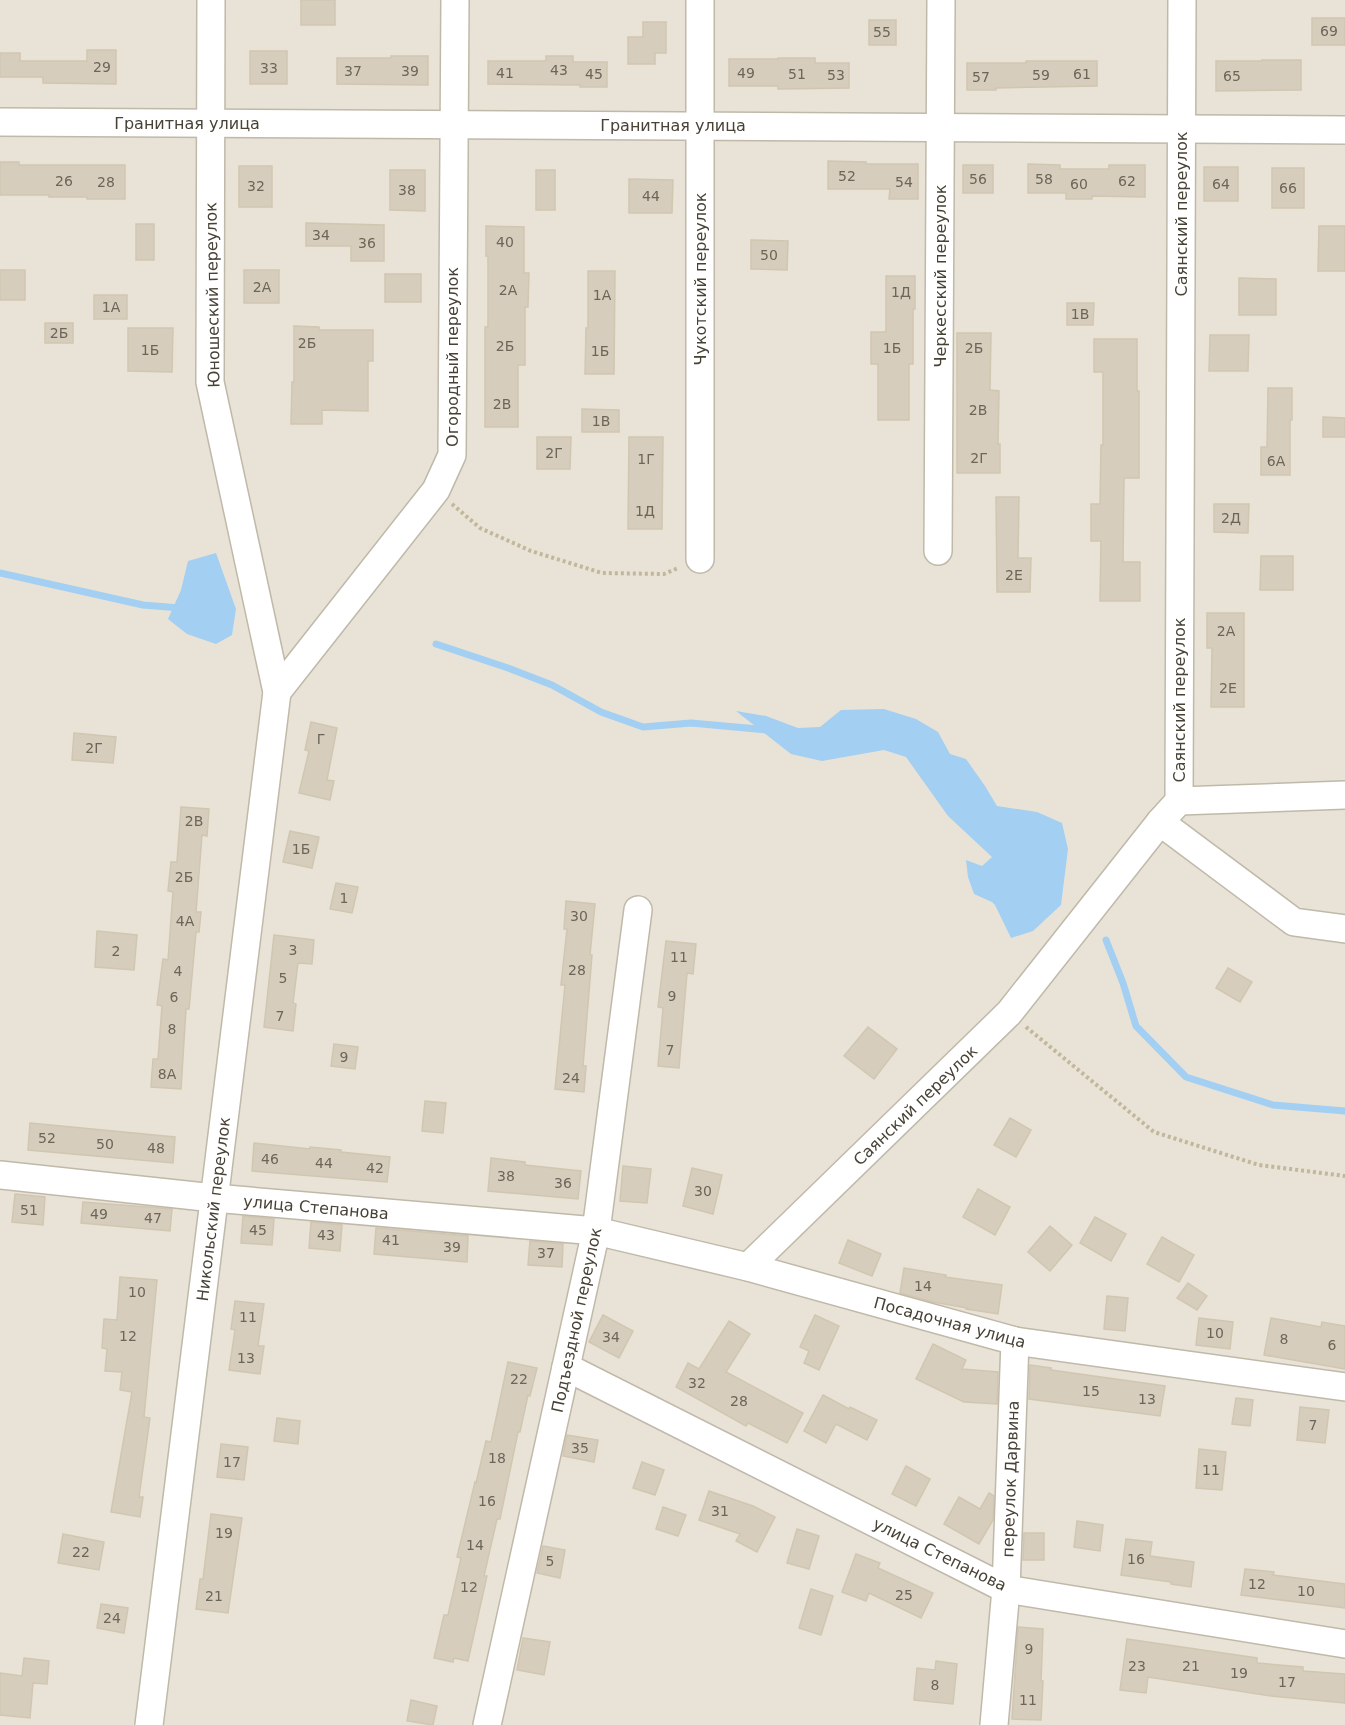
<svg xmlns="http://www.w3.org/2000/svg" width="1345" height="1725" viewBox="0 0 1345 1725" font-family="'DejaVu Sans',sans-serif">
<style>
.residential{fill:#e8e3d6}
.water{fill:#a3cff2}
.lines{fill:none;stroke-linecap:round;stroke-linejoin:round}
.stream{stroke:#a3cff2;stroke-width:7}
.building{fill:#d6cdbd;stroke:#d1c6b0;stroke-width:1.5}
.minor-casing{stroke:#c0b9aa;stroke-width:30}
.path{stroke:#c2b69b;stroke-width:4;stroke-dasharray:3 3;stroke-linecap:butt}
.minor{stroke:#fff;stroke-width:27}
.labels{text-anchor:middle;stroke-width:5;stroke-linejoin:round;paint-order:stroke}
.number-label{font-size:14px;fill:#6c6558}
.street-label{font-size:16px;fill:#484236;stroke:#fff}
</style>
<rect width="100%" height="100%" fill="#f4f1e8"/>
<!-- residential -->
<rect class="residential" x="0" y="0" width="1345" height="1725"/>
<!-- water -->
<g class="water">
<polygon points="216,553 236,609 232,635 216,644 187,634 168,619 181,590 188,561"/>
<polygon points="884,709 916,719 938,732 950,754 966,759 985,786 997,806 1037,812 1062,823 1068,849 1061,905 1033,931 1011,938 995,905 992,902 974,894 968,877 966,860 982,866 992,857 948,816 906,757 884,750 822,761 791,754 736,711 766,716 798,728 820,727 841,710"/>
</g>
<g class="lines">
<!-- stream -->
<g class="stream">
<polyline points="0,573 143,605 180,608"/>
<polyline points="436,644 508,668 552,685 601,712 643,727 691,723 768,730"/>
<polyline points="1106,940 1123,983 1136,1026 1186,1077 1273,1105 1345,1111"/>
</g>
</g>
<!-- building -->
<g class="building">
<rect x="301" y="0" width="34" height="25"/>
<rect x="1312" y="18" width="33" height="27"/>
<rect x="869" y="20" width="27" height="25"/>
<polygon points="643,22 666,22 666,53 655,53 655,64 628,64 628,37 643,37"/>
<polygon points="87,50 116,50 116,84 43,83 43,77 0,77 0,53 20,53 20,61 87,61"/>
<rect x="250" y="51" width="37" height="33"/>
<polygon points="391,56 428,56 428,85 337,84 337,58 391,58"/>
<polygon points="546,56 573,56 573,62 607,62 607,87 580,87 580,85 488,84 488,61 546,61"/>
<polygon points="778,58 815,58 815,63 849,63 849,88 778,89 778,86 729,86 729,59 778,59"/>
<polygon points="1262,60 1301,60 1301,90 1216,91 1216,61 1262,61"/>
<polygon points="1026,61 1097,61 1097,86 996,88 996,90 967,90 967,63 1026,63"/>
<polygon points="828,161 866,162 866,164 918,164 918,199 889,199 890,189 828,189"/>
<polygon points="0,162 19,162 19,165 125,165 125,199 87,199 87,197 49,197 49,195 0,195"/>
<polygon points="1028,164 1060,165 1060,169 1109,169 1109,165 1145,165 1145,197 1092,196 1092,199 1066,199 1066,193 1028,193"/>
<rect x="963" y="165" width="30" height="28"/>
<rect x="239" y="166" width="33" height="41"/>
<rect x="1204" y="167" width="34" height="34"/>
<rect x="1272" y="168" width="32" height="40"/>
<polygon points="390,170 425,170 425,211 390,210"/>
<rect x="536" y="170" width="19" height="40"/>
<polygon points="629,179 673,180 672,213 629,213"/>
<polygon points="306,223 384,225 384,261 351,261 351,246 306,246"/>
<rect x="136" y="224" width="18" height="36"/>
<polygon points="486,226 524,227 524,273 529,273 528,307 525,307 525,365 518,365 518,427 485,427 485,327 488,327 488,256 486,256"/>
<polygon points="1319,226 1345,226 1345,271 1318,271"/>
<polygon points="751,240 788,241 787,270 751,269"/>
<rect x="0" y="270" width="25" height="30"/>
<rect x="244" y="270" width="35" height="33"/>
<polygon points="588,271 615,271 614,374 585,374 586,328 588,328"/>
<rect x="385" y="274" width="36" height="28"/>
<polygon points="886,276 915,276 915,309 913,309 913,364 909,364 909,420 878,420 878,364 871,364 871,332 886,332"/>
<polygon points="1239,278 1276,279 1276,315 1239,315"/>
<rect x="94" y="295" width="33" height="24"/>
<polygon points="1067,303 1094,303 1093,325 1067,325"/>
<rect x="45" y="323" width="28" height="20"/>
<polygon points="294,326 319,327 319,330 373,330 373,361 368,361 368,411 322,410 322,424 291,424 292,382 294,382"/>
<polygon points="128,328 173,328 172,372 128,371"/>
<polygon points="957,333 991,333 990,390 999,391 998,444 1000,444 1000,473 957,473"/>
<polygon points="1210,335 1249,335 1248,371 1209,371"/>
<polygon points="1094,339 1137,339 1137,391 1139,391 1139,478 1124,478 1123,562 1140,562 1140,601 1100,601 1101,541 1091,541 1091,504 1100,504 1101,445 1103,445 1103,372 1094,372"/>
<polygon points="1268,388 1292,388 1292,420 1290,420 1290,475 1261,475 1261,447 1267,447"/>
<polygon points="582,409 619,410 619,432 582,432"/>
<polygon points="1323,417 1345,418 1345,437 1323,437"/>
<polygon points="537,437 571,437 570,469 537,469"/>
<polygon points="629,437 663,437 662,529 628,529"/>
<polygon points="996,497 1019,497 1018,558 1031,558 1030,592 997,592"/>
<polygon points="1214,504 1249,504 1248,533 1214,532"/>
<polygon points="1261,556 1293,556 1293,590 1260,590"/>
<polygon points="1207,613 1244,613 1244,707 1211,707 1212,648 1207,648"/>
<polygon points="311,722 337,728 327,780 334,781 330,800 299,793 309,751 305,750"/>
<polygon points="74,733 116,737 113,763 72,760"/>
<polygon points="181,807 209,809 207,836 202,835 196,912 201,912 199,932 196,932 189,1009 186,1009 181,1089 151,1087 153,1059 158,1059 162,1006 157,1005 163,959 168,960 173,892 168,891 171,862 177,862"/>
<polygon points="290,831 319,837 312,868 283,862"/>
<polygon points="336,883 358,887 352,913 330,909"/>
<polygon points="566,901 595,904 590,955 592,955 583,1066 586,1066 584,1092 555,1089 565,985 561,985 567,929 564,929"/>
<polygon points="97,931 137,935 134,970 95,967"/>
<polygon points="274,935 314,940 312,964 298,963 293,1003 296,1004 293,1031 264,1027"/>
<polygon points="666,941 696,944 693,974 687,973 679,1068 658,1066 663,1008 658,1007"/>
<polygon points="1228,968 1252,982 1240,1002 1216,988"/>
<polygon points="868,1027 897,1049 874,1079 844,1056"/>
<polygon points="334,1044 358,1047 355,1069 331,1066"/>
<polygon points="425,1101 446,1103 443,1133 422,1131"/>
<polygon points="1010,1118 1031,1130 1016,1157 994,1145"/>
<polygon points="30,1123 175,1137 173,1163 28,1150"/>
<polygon points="254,1143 310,1149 310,1147 341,1150 341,1152 390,1157 387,1182 252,1171"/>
<polygon points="491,1158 525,1162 525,1165 581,1171 578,1199 488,1191"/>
<polygon points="623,1166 651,1169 647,1203 620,1201"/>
<polygon points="692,1168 722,1175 713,1214 683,1206"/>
<polygon points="978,1189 1010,1207 995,1235 963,1217"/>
<polygon points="15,1194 45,1197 43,1225 12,1222"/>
<polygon points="83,1202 172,1209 170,1231 81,1223"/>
<polygon points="243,1216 274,1219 272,1245 241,1243"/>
<polygon points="1095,1217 1126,1234 1111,1261 1080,1243"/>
<polygon points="311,1222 342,1225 340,1251 309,1248"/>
<polygon points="1050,1226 1072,1245 1050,1271 1028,1252"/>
<polygon points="376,1228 468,1236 467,1262 374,1254"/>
<polygon points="1162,1237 1194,1255 1179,1282 1147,1264"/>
<polygon points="848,1240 881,1254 872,1276 839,1263"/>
<polygon points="530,1241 563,1244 562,1267 528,1265"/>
<polygon points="904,1268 946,1275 945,1277 1002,1285 998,1314 966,1309 967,1308 933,1302 900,1293"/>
<polygon points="120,1277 157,1280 144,1417 150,1418 139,1497 143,1497 140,1517 111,1512 132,1392 120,1390 122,1372 105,1371 107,1349 102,1348 104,1319 117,1320"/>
<polygon points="1188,1283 1207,1296 1197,1310 1177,1298"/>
<polygon points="1107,1296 1128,1298 1125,1331 1104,1329"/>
<polygon points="235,1301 264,1304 258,1346 264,1346 260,1374 229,1370 235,1330 231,1329"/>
<polygon points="603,1315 633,1331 619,1358 589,1342"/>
<polygon points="815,1315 839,1326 819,1370 804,1363 809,1351 800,1347"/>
<polygon points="1199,1318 1233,1322 1230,1349 1196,1345"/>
<polygon points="1271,1318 1321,1327 1322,1322 1345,1326 1345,1369 1264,1355"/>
<polygon points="729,1321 750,1334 726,1372 803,1413 787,1443 748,1423 746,1426 676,1387 688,1363 699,1369"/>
<polygon points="933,1344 966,1360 962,1369 998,1372 997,1404 964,1402 916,1379"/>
<polygon points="508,1362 537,1368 530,1396 528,1395 520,1432 518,1432 500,1519 497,1519 484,1576 487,1576 468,1661 454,1658 453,1662 434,1658 444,1615 448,1615 461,1558 457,1557 475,1482 476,1483 486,1441 491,1442"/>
<polygon points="1030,1365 1051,1368 1051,1370 1165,1386 1160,1416 1029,1399"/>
<polygon points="823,1395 849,1409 850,1407 877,1420 867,1440 836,1424 826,1443 804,1431"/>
<polygon points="1236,1398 1253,1400 1250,1426 1232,1424"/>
<polygon points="1300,1407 1329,1410 1325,1443 1297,1440"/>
<polygon points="277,1418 300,1421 298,1444 274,1441"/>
<polygon points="567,1435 598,1440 594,1462 563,1456"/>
<polygon points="221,1444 248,1447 244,1480 217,1477"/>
<polygon points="1199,1449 1226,1452 1222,1490 1196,1488"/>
<polygon points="642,1462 664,1470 655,1495 633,1488"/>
<polygon points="906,1466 930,1479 916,1506 892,1494"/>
<polygon points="709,1491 753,1506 775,1517 757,1552 736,1541 740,1534 699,1520"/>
<polygon points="989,1493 994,1496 993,1520 979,1544 944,1524 959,1497 980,1509"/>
<polygon points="663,1507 686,1515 678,1536 656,1529"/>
<polygon points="211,1514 242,1518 228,1613 196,1609 200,1579 203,1579"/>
<polygon points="1077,1521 1103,1525 1100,1551 1074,1547"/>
<polygon points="797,1529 819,1536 809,1569 787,1563"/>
<polygon points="1024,1533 1044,1533 1044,1560 1023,1560"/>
<polygon points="63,1534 104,1542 99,1570 58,1563"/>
<polygon points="1126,1539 1152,1542 1150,1556 1194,1562 1191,1587 1171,1584 1171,1582 1121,1575"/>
<polygon points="543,1546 565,1550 560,1578 537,1573"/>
<polygon points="856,1554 880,1563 878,1568 933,1593 921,1618 869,1593 866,1601 842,1592"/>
<polygon points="1245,1569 1274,1572 1273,1575 1345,1584 1345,1608 1241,1595"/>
<polygon points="811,1589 833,1596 821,1635 799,1628"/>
<polygon points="101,1604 128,1608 124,1633 97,1628"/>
<polygon points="1018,1627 1043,1629 1041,1681 1043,1681 1041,1720 1012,1719"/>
<polygon points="523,1638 550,1642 544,1675 517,1670"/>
<polygon points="1127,1639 1257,1658 1257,1663 1303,1667 1303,1671 1345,1674 1345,1703 1271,1696 1148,1677 1146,1693 1120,1690"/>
<polygon points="24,1658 49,1661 47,1684 33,1683 30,1718 0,1715 0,1673 22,1676"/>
<polygon points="936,1661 957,1664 953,1704 914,1700 917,1668 935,1670"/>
<polygon points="411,1700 437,1706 433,1725 407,1721"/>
</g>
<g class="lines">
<!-- minor casing -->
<g class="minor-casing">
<g id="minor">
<polyline points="0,122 1345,130"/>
<polyline points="938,551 941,0"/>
<polyline points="700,559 700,0"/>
<polyline points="277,692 436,490 452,455 455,0"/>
<polyline points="1179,801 1345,795"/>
<polyline points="1160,822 1294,922 1345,929"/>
<polyline points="0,1175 214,1198 596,1231 748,1267 1015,1341 1345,1387"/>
<polyline points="748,1267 1009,1013 1160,822 1179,801 1182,0"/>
<polyline points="566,1367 1006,1589 1345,1644"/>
<polyline points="149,1725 277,692 210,382 211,0"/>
<polyline points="487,1725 596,1231 638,910"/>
<polyline points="994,1725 1006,1589 1015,1341"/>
</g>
</g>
<!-- path -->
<g class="path">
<polyline points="452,504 480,528 531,551 602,573 664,574 678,568"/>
<polyline points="1026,1027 1154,1132 1259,1165 1345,1176"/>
</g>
<!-- minor -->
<use href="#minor" class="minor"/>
</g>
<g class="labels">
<!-- number labels -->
<g class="number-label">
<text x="1329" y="36">69</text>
<text x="882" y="37">55</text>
<text x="102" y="72">29</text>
<text x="269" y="73">33</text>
<text x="559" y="75">43</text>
<text x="353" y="76">37</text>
<text x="410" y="76">39</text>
<text x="505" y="78">41</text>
<text x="746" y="78">49</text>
<text x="594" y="79">45</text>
<text x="797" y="79">51</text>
<text x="1082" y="79">61</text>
<text x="836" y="80">53</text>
<text x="1041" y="80">59</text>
<text x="1232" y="81">65</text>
<text x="981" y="82">57</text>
<text x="847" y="181">52</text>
<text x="978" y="184">56</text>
<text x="1044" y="184">58</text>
<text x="64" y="186">26</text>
<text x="1127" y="186">62</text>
<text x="106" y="187">28</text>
<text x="904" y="187">54</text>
<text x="1079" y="189">60</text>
<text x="1221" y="189">64</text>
<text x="256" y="191">32</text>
<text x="1288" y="193">66</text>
<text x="407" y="195">38</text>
<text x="651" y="201">44</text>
<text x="321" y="240">34</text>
<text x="505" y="247">40</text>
<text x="367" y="248">36</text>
<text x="769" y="260">50</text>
<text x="262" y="292">2А</text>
<text x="508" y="295">2А</text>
<text x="901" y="297">1Д</text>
<text x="602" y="300">1А</text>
<text x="111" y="312">1А</text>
<text x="1080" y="319">1В</text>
<text x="59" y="338">2Б</text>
<text x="307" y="348">2Б</text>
<text x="505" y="351">2Б</text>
<text x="892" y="353">1Б</text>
<text x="974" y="353">2Б</text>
<text x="150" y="355">1Б</text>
<text x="600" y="356">1Б</text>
<text x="502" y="409">2В</text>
<text x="978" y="415">2В</text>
<text x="601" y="426">1В</text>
<text x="554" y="458">2Г</text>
<text x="979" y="463">2Г</text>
<text x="646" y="464">1Г</text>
<text x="1276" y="466">6А</text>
<text x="645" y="516">1Д</text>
<text x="1231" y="523">2Д</text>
<text x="1014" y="580">2Е</text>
<text x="1226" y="636">2А</text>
<text x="1228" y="693">2Е</text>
<text x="321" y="744">Г</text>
<text x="94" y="753">2Г</text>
<text x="194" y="826">2В</text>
<text x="301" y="854">1Б</text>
<text x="184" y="882">2Б</text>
<text x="344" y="903">1</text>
<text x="579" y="921">30</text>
<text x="185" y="926">4А</text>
<text x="293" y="955">3</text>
<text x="116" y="956">2</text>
<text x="679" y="962">11</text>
<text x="577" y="975">28</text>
<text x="178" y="976">4</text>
<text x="283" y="983">5</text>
<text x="672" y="1001">9</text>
<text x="174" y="1002">6</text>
<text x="280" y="1021">7</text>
<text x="172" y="1034">8</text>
<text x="670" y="1055">7</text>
<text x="344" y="1062">9</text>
<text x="167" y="1079">8А</text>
<text x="571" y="1083">24</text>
<text x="47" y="1143">52</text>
<text x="105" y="1149">50</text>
<text x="156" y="1153">48</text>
<text x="270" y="1164">46</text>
<text x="324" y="1168">44</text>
<text x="375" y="1173">42</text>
<text x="506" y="1181">38</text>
<text x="563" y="1188">36</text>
<text x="703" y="1196">30</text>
<text x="29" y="1215">51</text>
<text x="99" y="1219">49</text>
<text x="153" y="1223">47</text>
<text x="258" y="1235">45</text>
<text x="326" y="1240">43</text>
<text x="391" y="1245">41</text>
<text x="452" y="1252">39</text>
<text x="546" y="1258">37</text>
<text x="923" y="1291">14</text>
<text x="137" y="1297">10</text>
<text x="248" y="1322">11</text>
<text x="1215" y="1338">10</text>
<text x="128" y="1341">12</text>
<text x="611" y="1342">34</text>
<text x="1284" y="1344">8</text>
<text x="1332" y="1350">6</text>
<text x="246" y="1363">13</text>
<text x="519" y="1384">22</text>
<text x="697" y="1388">32</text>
<text x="1091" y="1396">15</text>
<text x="1147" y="1404">13</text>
<text x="739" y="1406">28</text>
<text x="1313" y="1430">7</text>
<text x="580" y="1453">35</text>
<text x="497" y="1463">18</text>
<text x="232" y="1467">17</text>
<text x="1211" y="1475">11</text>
<text x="487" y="1506">16</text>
<text x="720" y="1516">31</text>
<text x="224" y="1538">19</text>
<text x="475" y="1550">14</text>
<text x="81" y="1557">22</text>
<text x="1136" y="1564">16</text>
<text x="550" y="1566">5</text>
<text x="1257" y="1589">12</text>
<text x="469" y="1592">12</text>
<text x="1306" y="1596">10</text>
<text x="904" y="1600">25</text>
<text x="214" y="1601">21</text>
<text x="112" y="1623">24</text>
<text x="1029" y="1654">9</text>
<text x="1137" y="1671">23</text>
<text x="1191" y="1671">21</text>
<text x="1239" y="1678">19</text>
<text x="1287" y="1687">17</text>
<text x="935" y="1690">8</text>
<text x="1028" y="1705">11</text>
</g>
<!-- street labels -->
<g class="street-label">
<text x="187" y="129">Гранитная улица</text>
<text x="673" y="131">Гранитная улица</text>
<text transform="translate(1181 214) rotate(-90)" y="6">Саянский переулок</text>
<text transform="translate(940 276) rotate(-90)" y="6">Черкесский переулок</text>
<text transform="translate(700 279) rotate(-90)" y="6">Чукотский переулок</text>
<text transform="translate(212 295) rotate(-91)" y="6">Юношеский переулок</text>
<text transform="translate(452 357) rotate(-90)" y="6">Огородный переулок</text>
<text transform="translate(1179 700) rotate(-90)" y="6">Саянский переулок</text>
<text transform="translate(915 1105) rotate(-44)" y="6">Саянский переулок</text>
<text transform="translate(316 1207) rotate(5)" y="6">улица Степанова</text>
<text transform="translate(213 1209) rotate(-83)" y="6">Никольский переулок</text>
<text transform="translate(576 1320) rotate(-78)" y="6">Подъездной переулок</text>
<text transform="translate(950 1322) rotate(15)" y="6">Посадочная улица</text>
<text transform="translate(1010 1479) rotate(-88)" y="6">переулок Дарвина</text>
<text transform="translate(940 1554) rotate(26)" y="6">улица Степанова</text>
</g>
</g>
</svg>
